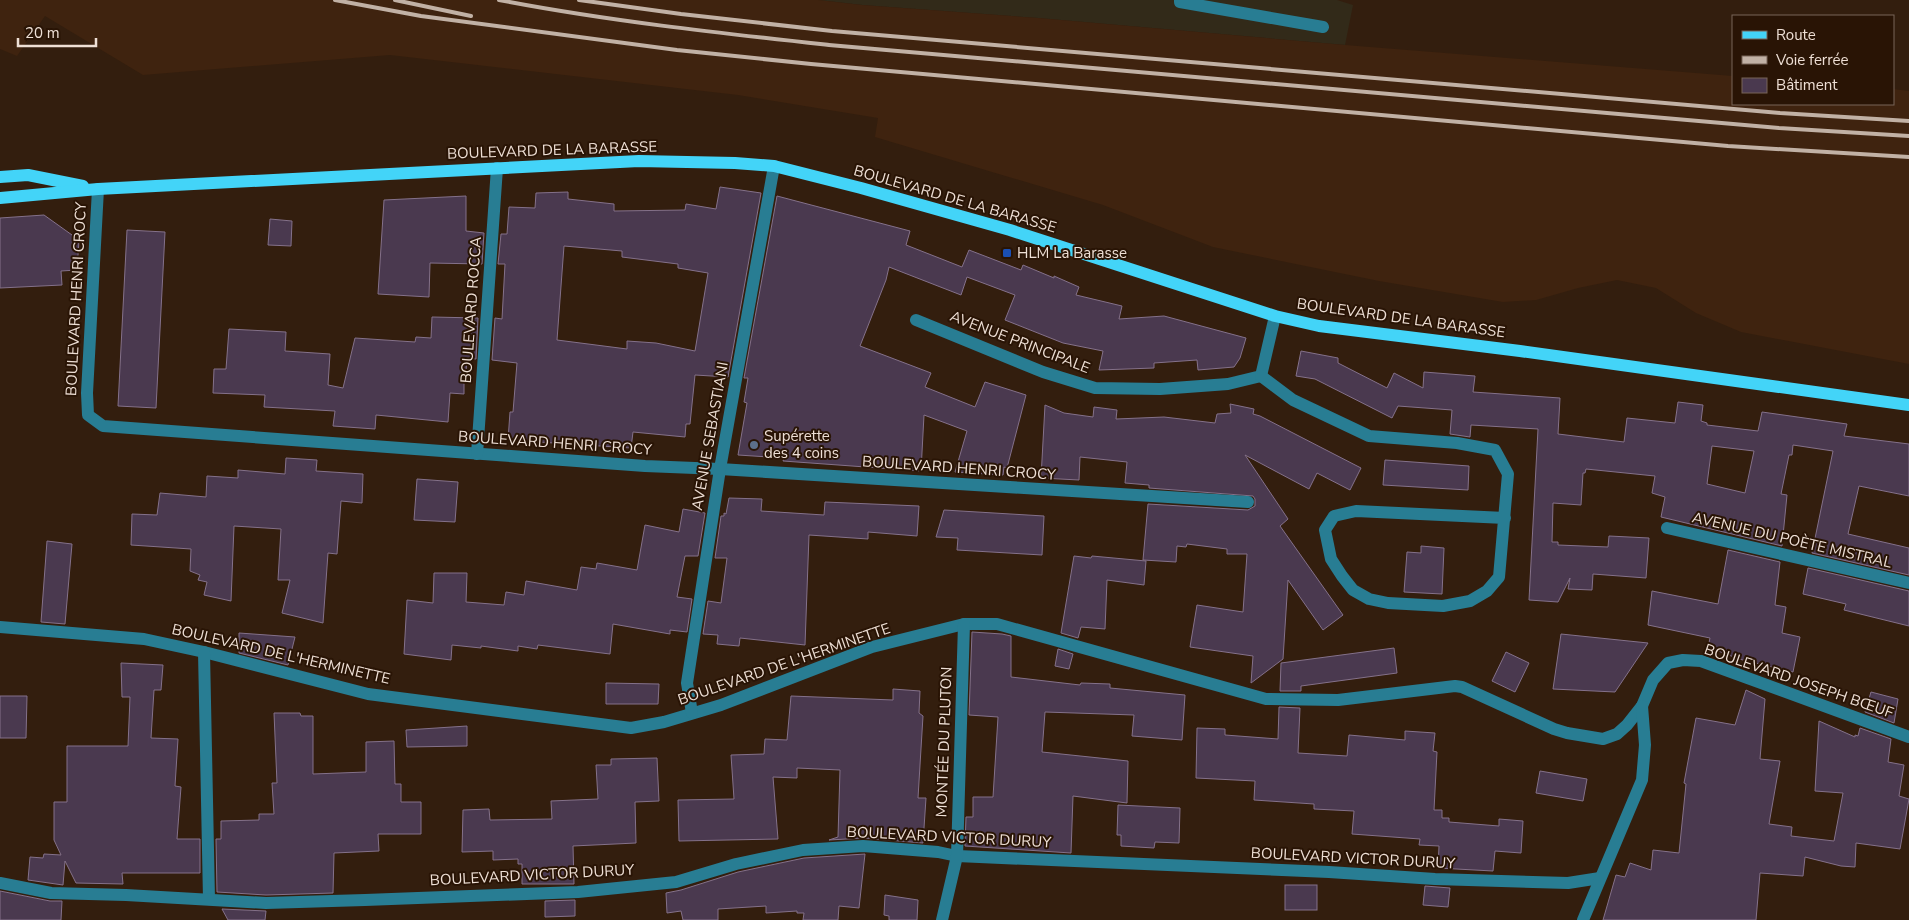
<svg xmlns="http://www.w3.org/2000/svg" width="1909" height="920" viewBox="0 0 1909 920" font-family="'Nunito Sans',sans-serif">
<style>
.commercial{fill:#322a19}
.built{fill:#3f230f}
.building{fill:#4a394f;stroke:#84718a;fill-rule:evenodd}
.lines{fill:none;stroke-linecap:round;stroke-linejoin:round}
.minor{stroke:#287d93;stroke-width:12}
.major{stroke:#43d4f8;stroke-width:12}
.rail{stroke:#c1b1a5;stroke-width:4}
.transit-dot{fill:#1a4fb4;stroke:#291405;stroke-width:2}
.service-dot{fill:#5c6f8a;stroke:#291405;stroke-width:2}
.labels{text-anchor:middle;stroke-width:4;stroke-linejoin:round;paint-order:stroke}
.street-label{font-size:15px;fill:#eedfd5;stroke:#291405}
.poi-label{font-size:15px;fill:#eedfd5;stroke:#291405;text-anchor:start}
</style>
<rect width="100%" height="100%" fill="#331e0e"/>
<!-- commercial -->
<polygon class="commercial" points="818,0 1337,0 1353,5 1345,45 1038,18 862,5"/>
<!-- built -->
<polygon class="built" points="0,0 818,0 862,5 1038,18 1345,45 1733,76 1733,104 1893,104 1893,89 1909,91 1909,364 1741,332 1696,313 1656,288 1617,280 1578,288 1536,300 1503,302 1379,281 1213,247 1103,205 875,137 878,118 738,95 390,55 143,75 45,16 17,56 0,49"/>
<!-- building -->
<g class="building">
<path d="M 720,187 L 761,193 L 728,377 L 695,375 L 690,424 L 686,424 L 685,437 L 633,432 L 631,448 L 508,440 L 510,412 L 513,412 L 517,363 L 492,360 L 495,318 L 502,319 L 505,264 L 498,264 L 501,234 L 507,234 L 509,207 L 535,208 L 536,193 L 568,192 L 568,199 L 614,204 L 614,211 L 685,210 L 686,204 L 716,209 ZM 564,246 L 622,251 L 622,257 L 678,264 L 678,268 L 708,273 L 695,351 L 656,343 L 627,341 L 627,349 L 557,340 Z"/>
<polygon points="466,196 466,231 484,233 482,264 430,263 429,297 378,294 384,200"/>
<polygon points="777,196 910,231 906,245 962,267 969,250 1021,270 1023,265 1054,278 1054,276 1079,287 1076,295 1122,306 1119,319 1164,316 1246,338 1240,358 1234,367 1198,370 1197,360 1154,363 1154,368 1099,370 1103,351 1063,343 1005,320 1015,295 967,277 961,295 889,267 886,280 860,346 931,373 925,387 975,407 985,382 1026,395 1007,468 1004,467 1003,475 955,472 967,431 924,415 921,471 783,461 784,458 738,455 747,403 744,402 748,378 744,378"/>
<polygon points="44,215 79,240 77,270 61,271 62,285 0,288 0,218"/>
<polygon points="270,219 292,221 291,246 268,245"/>
<polygon points="127,230 165,232 156,408 118,406"/>
<polygon points="432,317 478,318 476,359 467,358 466,372 464,372 464,394 450,393 448,422 376,415 375,429 333,426 335,411 264,407 265,395 213,393 214,369 226,369 229,329 286,332 285,351 330,354 328,385 343,388 355,338 415,342 416,337 431,338"/>
<path d="M 1301,351 L 1338,358 L 1338,363 L 1387,388 L 1394,373 L 1423,388 L 1424,372 L 1475,376 L 1473,392 L 1560,398 L 1558,434 L 1624,442 L 1627,418 L 1675,423 L 1678,402 L 1703,405 L 1701,421 L 1707,423 L 1707,425 L 1758,431 L 1762,412 L 1847,424 L 1844,436 L 1909,444 L 1909,496 L 1859,486 L 1848,534 L 1909,548 L 1909,575 L 1812,553 L 1833,451 L 1793,445 L 1792,455 L 1789,455 L 1781,494 L 1787,495 L 1782,546 L 1661,517 L 1665,497 L 1652,493 L 1655,476 L 1586,469 L 1585,473 L 1583,473 L 1581,505 L 1553,503 L 1552,542 L 1558,542 L 1558,545 L 1608,547 L 1609,536 L 1649,538 L 1646,578 L 1593,574 L 1592,590 L 1568,589 L 1570,578 L 1558,602 L 1529,600 L 1538,429 L 1471,425 L 1470,437 L 1450,434 L 1452,410 L 1398,406 L 1392,418 L 1315,379 L 1296,376 ZM 1712,446 L 1754,451 L 1745,493 L 1707,484 Z"/>
<polygon points="1230,404 1254,409 1253,414 1260,416 1361,468 1350,490 1317,473 1309,489 1245,455 1288,519 1280,526 1343,615 1323,630 1288,580 1283,659 1251,683 1253,656 1190,647 1197,605 1243,612 1247,554 1227,554 1227,549 1187,544 1186,547 1177,546 1176,562 1143,560 1148,504 1248,510 1255,506 1255,499 1253,496 1149,488 1149,485 1125,483 1127,462 1080,457 1079,480 1041,478 1045,405 1064,413 1093,417 1094,407 1117,410 1116,419 1164,417 1215,423 1217,414 1231,413"/>
<polygon points="286,458 317,460 316,471 363,474 362,503 341,501 337,554 328,553 323,623 282,613 290,580 278,580 281,529 234,526 231,601 204,595 207,582 198,580 200,575 190,571 191,549 131,545 132,514 157,515 160,493 206,497 207,476 238,478 238,470 285,474"/>
<polygon points="1385,460 1469,466 1468,490 1383,485"/>
<polygon points="417,479 458,482 455,522 414,520"/>
<polygon points="729,498 762,499 761,511 824,515 825,502 919,506 917,536 868,532 868,539 809,535 805,645 740,638 739,646 717,644 718,635 703,634 708,601 721,603 727,558 715,558 721,516 724,516 724,513 726,514"/>
<polygon points="683,509 705,513 698,556 685,556 677,597 692,599 687,632 670,630 670,634 613,624 610,654 538,645 537,649 518,646 518,651 481,646 481,648 452,645 451,660 404,654 407,600 433,603 434,573 467,573 466,602 504,605 506,592 524,595 526,581 577,590 581,567 596,569 597,563 637,570 645,525 679,532"/>
<polygon points="944,510 1044,516 1042,555 957,550 958,538 936,537"/>
<polygon points="47,541 72,544 65,624 41,622"/>
<polygon points="1421,546 1444,548 1442,594 1404,592 1407,552 1421,553"/>
<polygon points="1728,550 1780,562 1775,605 1786,607 1782,633 1800,637 1793,672 1739,659 1708,647 1710,638 1648,625 1652,591 1718,604"/>
<polygon points="1074,556 1091,558 1092,556 1146,561 1144,585 1107,580 1105,629 1081,627 1078,638 1061,633"/>
<polygon points="1808,568 1909,591 1909,626 1844,610 1846,604 1803,594"/>
<polygon points="972,632 1002,634 1011,636 1011,677 1080,685 1081,683 1110,684 1110,688 1185,695 1182,740 1132,736 1134,715 1045,712 1042,752 1128,761 1127,803 1073,796 1071,853 965,846 966,817 973,817 973,797 993,797 998,717 969,715"/>
<polygon points="239,633 295,637 288,665 239,653"/>
<polygon points="1561,634 1648,643 1615,692 1553,689"/>
<polygon points="1394,648 1397,673 1301,686 1301,691 1280,691 1281,663"/>
<polygon points="1058,649 1073,654 1069,669 1055,666"/>
<polygon points="1506,652 1529,663 1515,692 1492,681"/>
<polygon points="121,663 163,665 161,690 154,690 151,738 178,739 175,786 181,787 177,839 200,839 200,873 122,873 123,884 76,883 65,861 63,885 28,880 30,857 43,858 44,854 61,855 54,840 54,802 67,802 67,746 128,746 130,697 122,697"/>
<polygon points="606,683 659,684 658,704 606,704"/>
<polygon points="893,689 920,691 919,713 923,716 918,798 926,798 923,843 864,838 829,840 838,837 840,770 797,768 797,778 773,777 778,839 679,841 678,800 734,799 731,755 764,754 765,739 787,740 791,696 893,700"/>
<polygon points="1746,690 1765,699 1760,759 1780,761 1769,824 1792,827 1791,836 1834,841 1843,793 1815,791 1819,721 1855,737 1855,735 1858,736 1860,728 1891,739 1888,762 1904,765 1899,796 1909,799 1900,849 1856,843 1855,867 1841,866 1805,857 1803,876 1760,873 1756,920 1603,920 1616,875 1625,877 1630,863 1651,870 1653,850 1679,853 1686,784 1684,783 1696,718 1735,725"/>
<polygon points="1871,692 1898,699 1894,723 1865,712"/>
<polygon points="0,696 27,696 26,738 0,738"/>
<polygon points="1279,707 1300,708 1298,753 1347,756 1349,735 1405,740 1405,731 1435,733 1433,751 1437,752 1434,810 1442,810 1442,818 1449,818 1449,822 1499,826 1499,819 1523,821 1521,853 1495,851 1493,871 1438,868 1439,846 1419,845 1420,839 1352,834 1354,811 1314,809 1314,804 1254,800 1255,781 1196,778 1197,728 1225,729 1225,735 1278,739"/>
<polygon points="274,713 300,713 301,716 313,716 313,774 366,772 366,742 394,741 395,784 401,784 401,802 421,802 421,834 378,834 379,851 334,853 333,893 266,895 217,892 216,839 221,839 221,821 259,820 259,814 274,814 272,783 277,783"/>
<polygon points="467,726 467,746 407,747 406,730"/>
<polygon points="657,758 659,801 635,802 636,843 573,846 574,884 522,884 522,864 518,864 518,859 493,860 493,851 462,852 463,810 489,809 490,820 552,819 551,801 598,799 596,765 611,765 611,759"/>
<polygon points="1540,771 1587,779 1583,801 1536,793"/>
<polygon points="1118,805 1180,808 1179,843 1155,842 1154,848 1121,846 1121,835 1117,835"/>
<polygon points="865,854 859,908 839,906 838,920 803,920 804,913 797,913 797,911 766,913 766,906 718,909 718,920 683,920 681,911 667,913 666,893 681,890 738,872 804,858"/>
<rect x="1285" y="885" width="32" height="25"/>
<polygon points="1425,886 1450,888 1448,907 1423,905"/>
<polygon points="0,891 50,901 62,901 61,920 0,920"/>
<polygon points="885,895 918,900 917,920 889,920 889,916 884,915"/>
<polygon points="575,900 575,916 545,917 545,901"/>
<polygon points="222,909 266,911 265,920 228,920"/>
</g>
<g class="lines">
<!-- minor -->
<g class="minor">
<polyline points="1180,0 1180,2 1323,27"/>
<polyline points="98,189 87,393 88,415 103,426 645,466 720,469 1248,502"/>
<polyline points="916,320 1043,372 1095,388 1160,389 1228,384 1261,376 1275,316"/>
<polyline points="1261,376 1293,400 1369,436 1457,443 1495,450 1508,474 1499,577 1487,591 1470,601 1443,606 1388,603 1369,599 1353,590 1342,576 1331,559 1325,530 1334,516 1356,511 1505,518"/>
<polyline points="477,454 497,168"/>
<polyline points="1667,528 1909,583"/>
<polyline points="0,627 144,639 204,652 368,694 631,728 664,722 721,705 872,647 964,624 997,624 1266,699 1338,700 1455,686 1462,687 1554,729 1567,733 1603,739 1617,734 1627,725 1642,706 1653,680 1668,663 1683,660 1701,661 1909,737"/>
<polyline points="204,652 209,899"/>
<polyline points="692,713 687,683 720,469 774,166"/>
<polyline points="0,883 51,893 126,895 266,903 365,900 578,892 676,882 736,864 803,850 863,846 938,852 957,856 1329,872 1435,879 1568,883 1600,878"/>
<polyline points="942,920 957,856 964,624"/>
<polyline points="1583,920 1642,780 1645,745 1642,706"/>
</g>
<!-- major -->
<g class="major">
<polyline points="0,177 28,175 83,186"/>
<polyline points="0,198 98,189 639,161 735,163 774,166 861,188 1010,230 1275,316 1319,326 1520,351 1909,405"/>
</g>
<!-- rail -->
<g class="rail">
<polyline points="335,0 421,16 677,50 811,64 1728,146 1909,157"/>
<polyline points="395,0 471,16"/>
<path d="M 499,0 C 608,21 719,33 829,45 L 1779,128 L 1909,136"/>
<polyline points="579,0 681,14 832,31 1780,113 1909,121"/>
</g>
</g>
<!-- markers -->
<rect class="transit-dot" x="1002" y="248" width="10" height="10" rx="2.5"/>
<circle class="service-dot" cx="754" cy="445" r="5"/>
<g class="labels">
<!-- street labels -->
<g class="street-label">
<text transform="translate(552 150) rotate(-2)" y="5">BOULEVARD DE LA BARASSE</text>
<text transform="translate(955 199) rotate(16)" y="5">BOULEVARD DE LA BARASSE</text>
<text transform="translate(76 299) rotate(-87)" y="5">BOULEVARD HENRI CROCY</text>
<text transform="translate(471 310) rotate(-86)" y="5">BOULEVARD ROCCA</text>
<text transform="translate(1401 318) rotate(8)" y="5">BOULEVARD DE LA BARASSE</text>
<text transform="translate(1020 342) rotate(21)" y="5">AVENUE PRINCIPALE</text>
<text transform="translate(710 436) rotate(-80)" y="5">AVENUE SEBASTIANI</text>
<text transform="translate(555 443) rotate(4)" y="5">BOULEVARD HENRI CROCY</text>
<text transform="translate(959 468) rotate(4)" y="5">BOULEVARD HENRI CROCY</text>
<text transform="translate(1792 540) rotate(13)" y="5">AVENUE DU POÈTE MISTRAL</text>
<text transform="translate(281 654) rotate(13)" y="5">BOULEVARD DE L'HERMINETTE</text>
<text transform="translate(784 664) rotate(-19)" y="5">BOULEVARD DE L'HERMINETTE</text>
<text transform="translate(1799 681) rotate(19)" y="5">BOULEVARD JOSEPH BŒUF</text>
<text transform="translate(944 742) rotate(-88)" y="5">MONTÉE DU PLUTON</text>
<text transform="translate(949 837) rotate(3)" y="5">BOULEVARD VICTOR DURUY</text>
<text transform="translate(1353 858) rotate(3)" y="5">BOULEVARD VICTOR DURUY</text>
<text transform="translate(532 875) rotate(-3)" y="5">BOULEVARD VICTOR DURUY</text>
</g>
<!-- poi labels -->
<g class="poi-label">
<text x="1017" y="258">HLM La Barasse</text>
<text x="764" y="441">Supérette<tspan x="764" dy="17">des 4 coins</tspan></text>
</g>
</g>
<!-- legend -->
<rect x="1732" y="15" width="162" height="90" fill="#291405" stroke="#786558"/>
<rect x="1742" y="31" width="25" height="8" fill="#43d4f8" stroke="#786558"/>
<text x="1776" y="40" font-size="15" fill="#eedfd5">Route</text>
<rect x="1742" y="56" width="25" height="8" fill="#c1b1a5" stroke="#786558"/>
<text x="1776" y="65" font-size="15" fill="#eedfd5">Voie ferrée</text>
<rect x="1742" y="78" width="25" height="15" fill="#4a394f" stroke="#786558"/>
<text x="1776" y="90" font-size="15" fill="#eedfd5">Bâtiment</text>
<!-- scale -->
<path d="M18 38v8h78v-8" fill="none" stroke="#eedfd5" stroke-width="2.5"/>
<text x="25" y="38" font-size="15" fill="#eedfd5" stroke="#291405" stroke-width="4" paint-order="stroke">20 m</text>
</svg>
